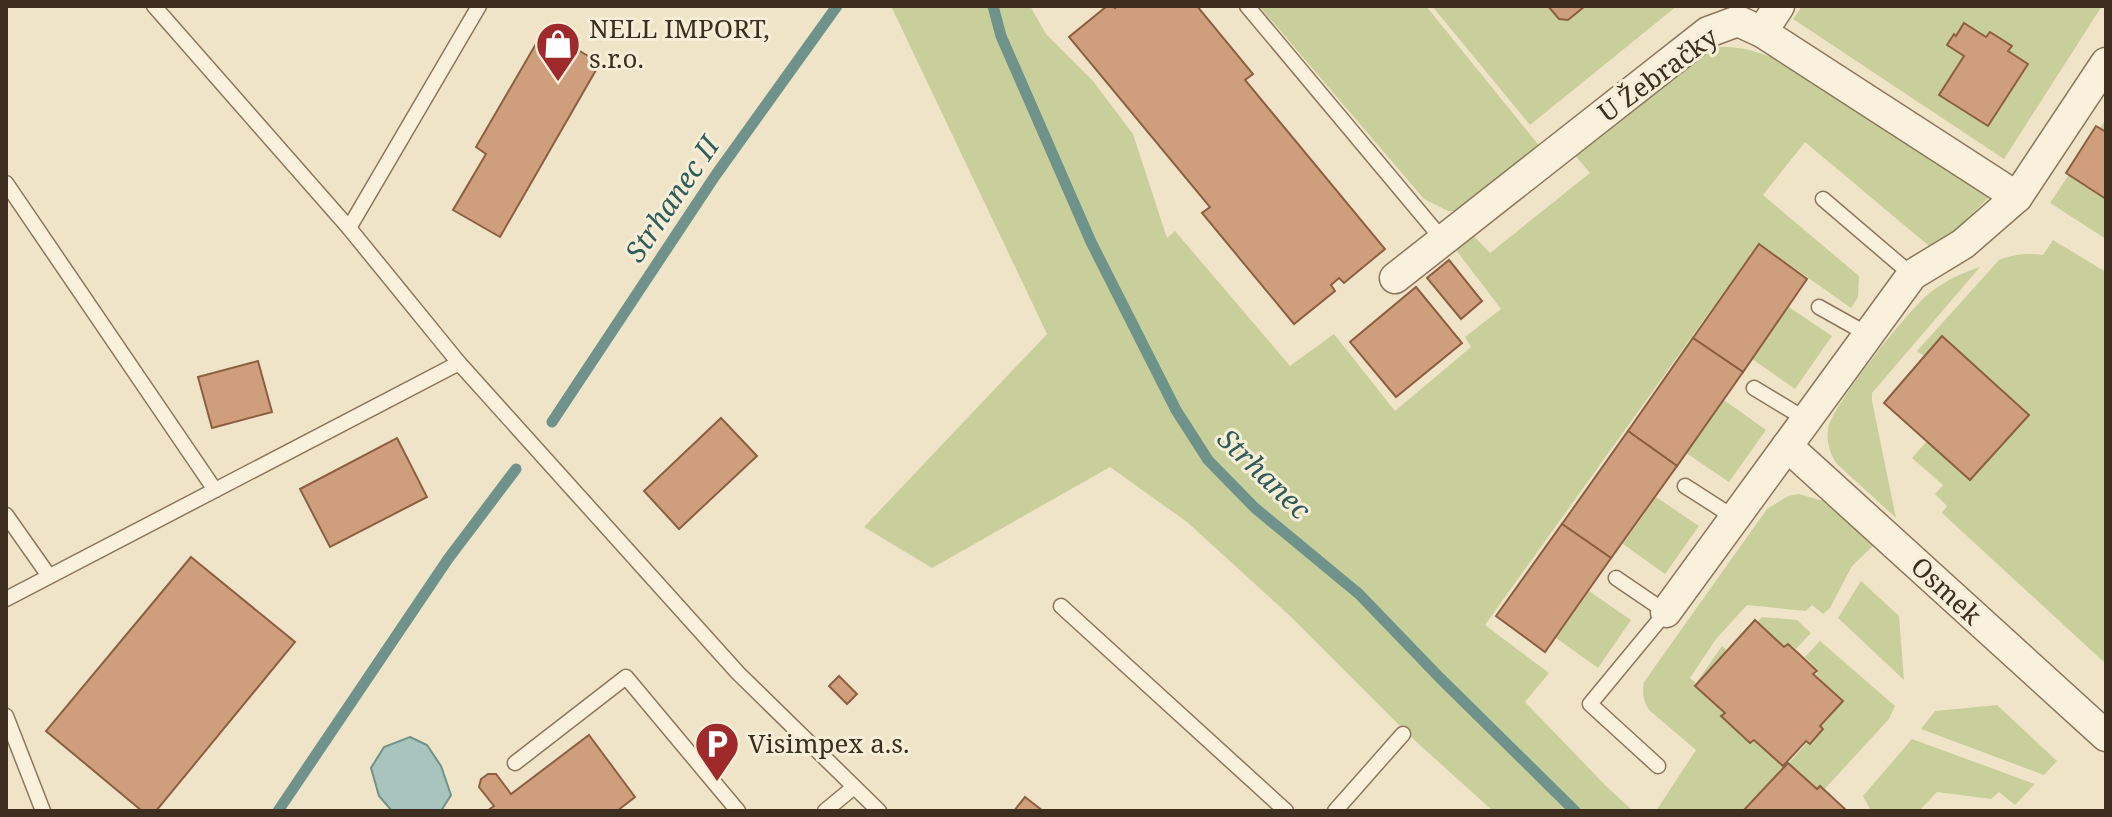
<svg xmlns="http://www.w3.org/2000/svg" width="2112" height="817" viewBox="0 0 2112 817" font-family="'Noto Serif',serif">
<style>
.green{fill:#c9cf9b}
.water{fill:#a9c4bc;stroke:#6f938a;stroke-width:2}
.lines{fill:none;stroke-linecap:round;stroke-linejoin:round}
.stream{stroke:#6f938a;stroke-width:11}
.building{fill:#cf9f7d;stroke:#8d5f41;stroke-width:2}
.lane-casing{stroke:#8d765c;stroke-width:17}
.street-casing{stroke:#8d765c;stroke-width:33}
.lane{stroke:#faf1dc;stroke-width:14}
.street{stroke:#faf1dc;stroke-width:30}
.labels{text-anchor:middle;stroke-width:6;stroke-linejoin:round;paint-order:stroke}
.poi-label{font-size:26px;fill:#3d2e20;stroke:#f7eed8;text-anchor:start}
.street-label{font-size:26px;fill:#3d2e20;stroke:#f7eed8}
.water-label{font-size:28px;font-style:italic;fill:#2f5d5a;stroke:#f7eed8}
</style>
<rect width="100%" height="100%" fill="#f0e4c8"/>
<!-- green -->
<g class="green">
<path d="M 891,6 L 1030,6 L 1046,34 L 1093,81 L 1133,134 L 1167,238 L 1175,231 L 1290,366 L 1334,334 L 1395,411 L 1471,347 L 1465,337 L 1501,309 L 1456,250 L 1473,235 L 1490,253 L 1590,173 L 1574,154 L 1703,49 C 1729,43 1753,50 1777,59 L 1989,197 L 1935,251 L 1805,142 L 1763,195 L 1859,276 L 1858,297 L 1851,308 L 1759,243 L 1485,625 L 1549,673 L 1525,702 L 1606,786 L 1633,811 L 1493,811 L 1412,738 L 1290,616 L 1187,522 L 1110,467 L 932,568 L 864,527 L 1047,334 Z"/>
<polygon points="1259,6 1426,6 1541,148 1462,211 1448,211 1424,199"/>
<polygon points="1432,6 1677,6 1530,125"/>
<polygon points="1802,6 2102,6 2004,159 1793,19"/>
<polygon points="2106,119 2106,239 2050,203"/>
<path d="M 2053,240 L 2106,272 L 2106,664 L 1942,513 L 1947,506 L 1935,494 L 1943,485 L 1912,458 L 1927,441 L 1970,480 L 2029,415 L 1942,336 L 1924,356 L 1917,351 L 1999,260 C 2015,254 2027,253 2043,255 Z"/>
<path d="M 1980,267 L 1872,393 L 1872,401 L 1896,518 L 1837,464 C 1830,454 1826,442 1828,429 C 1831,407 1910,307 1931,292 C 1946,280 1962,273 1980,267 Z"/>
<polygon points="1789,307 1832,336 1795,389 1752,359"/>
<polygon points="1724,400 1766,430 1729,482 1686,453"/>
<path d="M 1799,494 L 1823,501 L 1874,545 L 1852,566 L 1830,608 L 1823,614 L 1812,605 L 1806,611 L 1747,605 L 1716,639 L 1690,678 L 1696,683 L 1722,646 L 1730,653 L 1699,688 L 1788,767 L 1748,811 L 1656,811 L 1696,750 L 1649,710 C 1643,700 1642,693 1644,682 L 1767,509 L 1788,496 Z"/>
<polygon points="1656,497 1699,526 1665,574 1623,544"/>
<polygon points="1861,581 1899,616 1904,680 1838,618"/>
<polygon points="1589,591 1631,620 1598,668 1556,638"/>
<polygon points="1762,617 1797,620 1811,633 1796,649 1789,644 1786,648 1757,622"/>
<polygon points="1820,641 1895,706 1889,719 1821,793 1789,763 1844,701 1816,675 1819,671 1805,657"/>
<polygon points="1997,705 2057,761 2044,775 1921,729 1935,711"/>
<polygon points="1912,739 2035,784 2015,805 1999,792 1991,799 1937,792 1919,811 1871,811 1863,796"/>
</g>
<!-- water -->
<polygon class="water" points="410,737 427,745 441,766 451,795 441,811 392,811 379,796 371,768 384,747"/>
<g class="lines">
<!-- stream -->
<g class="stream">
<polyline points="993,6 1001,36 1091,242 1176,410 1208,460 1255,508 1359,594 1440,678 1575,811"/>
<polyline points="552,422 715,176 837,6"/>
<polyline points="278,811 448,559 516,469"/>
</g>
</g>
<!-- building -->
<g class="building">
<polygon points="1107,6 1113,6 1115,8 1117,6 1197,6 1253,74 1245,80 1385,249 1344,283 1339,278 1331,285 1335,291 1294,324 1202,213 1210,207 1069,37"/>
<polygon points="1548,6 1585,6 1568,20 1559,19"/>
<polygon points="1964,23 1986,37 1990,32 2012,46 2008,51 2028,64 1988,126 1939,95 1964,56 1947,45 1954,34 1956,36"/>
<polygon points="544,30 600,63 500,237 453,210 486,154 476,147"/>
<polygon points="2096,126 2106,132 2106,199 2066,173"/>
<polygon points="1759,244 1807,279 1743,372 1693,338"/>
<polygon points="1449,260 1482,301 1461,319 1427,278"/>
<polygon points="1416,287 1462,343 1396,397 1350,342"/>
<polygon points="1942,336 2029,415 1970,480 1884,403"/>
<polygon points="1693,338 1743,372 1677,466 1628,431"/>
<polygon points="258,361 272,412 212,428 198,377"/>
<polygon points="721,418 757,456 679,529 644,491"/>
<polygon points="1628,431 1677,466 1611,558 1562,524"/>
<polygon points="397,438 427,497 330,547 300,489"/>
<polygon points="1562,524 1611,558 1545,652 1496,616"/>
<polygon points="191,557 295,642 156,811 142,811 46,731"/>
<polygon points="1755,620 1784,647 1788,644 1799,654 1817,671 1813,674 1843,701 1820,726 1823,729 1810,744 1806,741 1783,766 1754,740 1750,743 1721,716 1725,713 1695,686"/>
<polygon points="839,676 857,694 847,704 829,686"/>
<polygon points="589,735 635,797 617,811 487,811 494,806 479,787 481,779 488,774 496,774 511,794"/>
<polygon points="1788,763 1817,789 1820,786 1847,811 1743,811"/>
<polygon points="1025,797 1043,811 1014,811"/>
</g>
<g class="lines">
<!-- lane casing -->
<g class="lane-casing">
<g id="lane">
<polyline points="154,6 349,228 459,363 738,673 879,811"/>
<polyline points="1247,6 1443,240"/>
<polyline points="6,183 215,490"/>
<polyline points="1823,199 1912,275"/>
<polyline points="349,228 479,6"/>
<polyline points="1819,307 1869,335"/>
<polyline points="1754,388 1807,420"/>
<polyline points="1685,486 1735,518"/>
<polyline points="6,515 49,576"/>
<polyline points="1616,578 1666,612 1590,704 1658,766"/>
<polyline points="6,599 459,363"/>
<polyline points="1061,606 1286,811"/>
<polyline points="6,716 43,811"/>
<polyline points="515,763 626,677 738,811"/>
<polyline points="825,811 854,787"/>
<polyline points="1335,811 1403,734"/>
</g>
</g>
<!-- street casing -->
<g class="street-casing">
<g id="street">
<polyline points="1762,32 1779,6"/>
<polyline points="1395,278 1708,32 1738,21 1762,32 2017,197"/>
<polyline points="1787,446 2106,736"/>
<polyline points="1666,612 1912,275 1963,244 2017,197 2106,63"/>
</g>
</g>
<!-- lane -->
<use href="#lane" class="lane"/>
<!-- street -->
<use href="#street" class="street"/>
</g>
<!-- icons -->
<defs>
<g id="shop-pin" transform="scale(2.3)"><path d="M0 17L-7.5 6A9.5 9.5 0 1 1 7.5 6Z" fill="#9e2a2b" stroke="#f7eed8"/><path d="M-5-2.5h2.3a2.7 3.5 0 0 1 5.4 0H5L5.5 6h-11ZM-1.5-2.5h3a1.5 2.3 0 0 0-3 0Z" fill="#fff"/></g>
<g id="parking-pin" transform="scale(2.3)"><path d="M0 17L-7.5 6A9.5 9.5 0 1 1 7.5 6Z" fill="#9e2a2b" stroke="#f7eed8"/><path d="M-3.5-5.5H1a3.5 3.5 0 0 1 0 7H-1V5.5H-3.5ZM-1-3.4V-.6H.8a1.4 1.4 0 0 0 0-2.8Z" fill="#fff"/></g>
</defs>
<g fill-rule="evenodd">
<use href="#shop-pin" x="558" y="44"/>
<use href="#parking-pin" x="717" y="744"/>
</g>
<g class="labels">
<!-- poi labels -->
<g class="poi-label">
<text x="589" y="38">NELL IMPORT,<tspan x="589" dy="30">s.r.o.</tspan></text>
<text x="748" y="753">Visimpex a.s.</text>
</g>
<!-- street labels -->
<g class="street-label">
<text transform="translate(1658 75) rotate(-36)" y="9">U Žebračky</text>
<text transform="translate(1946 591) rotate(43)" y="9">Osmek</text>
</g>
<!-- water labels -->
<g class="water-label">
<text transform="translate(672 199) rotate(-56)" y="10">Strhanec II</text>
<text transform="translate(1264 474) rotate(44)" y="10">Strhanec</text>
</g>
</g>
<!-- border -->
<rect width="2112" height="817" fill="none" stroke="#3d2e20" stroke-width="16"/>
</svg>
